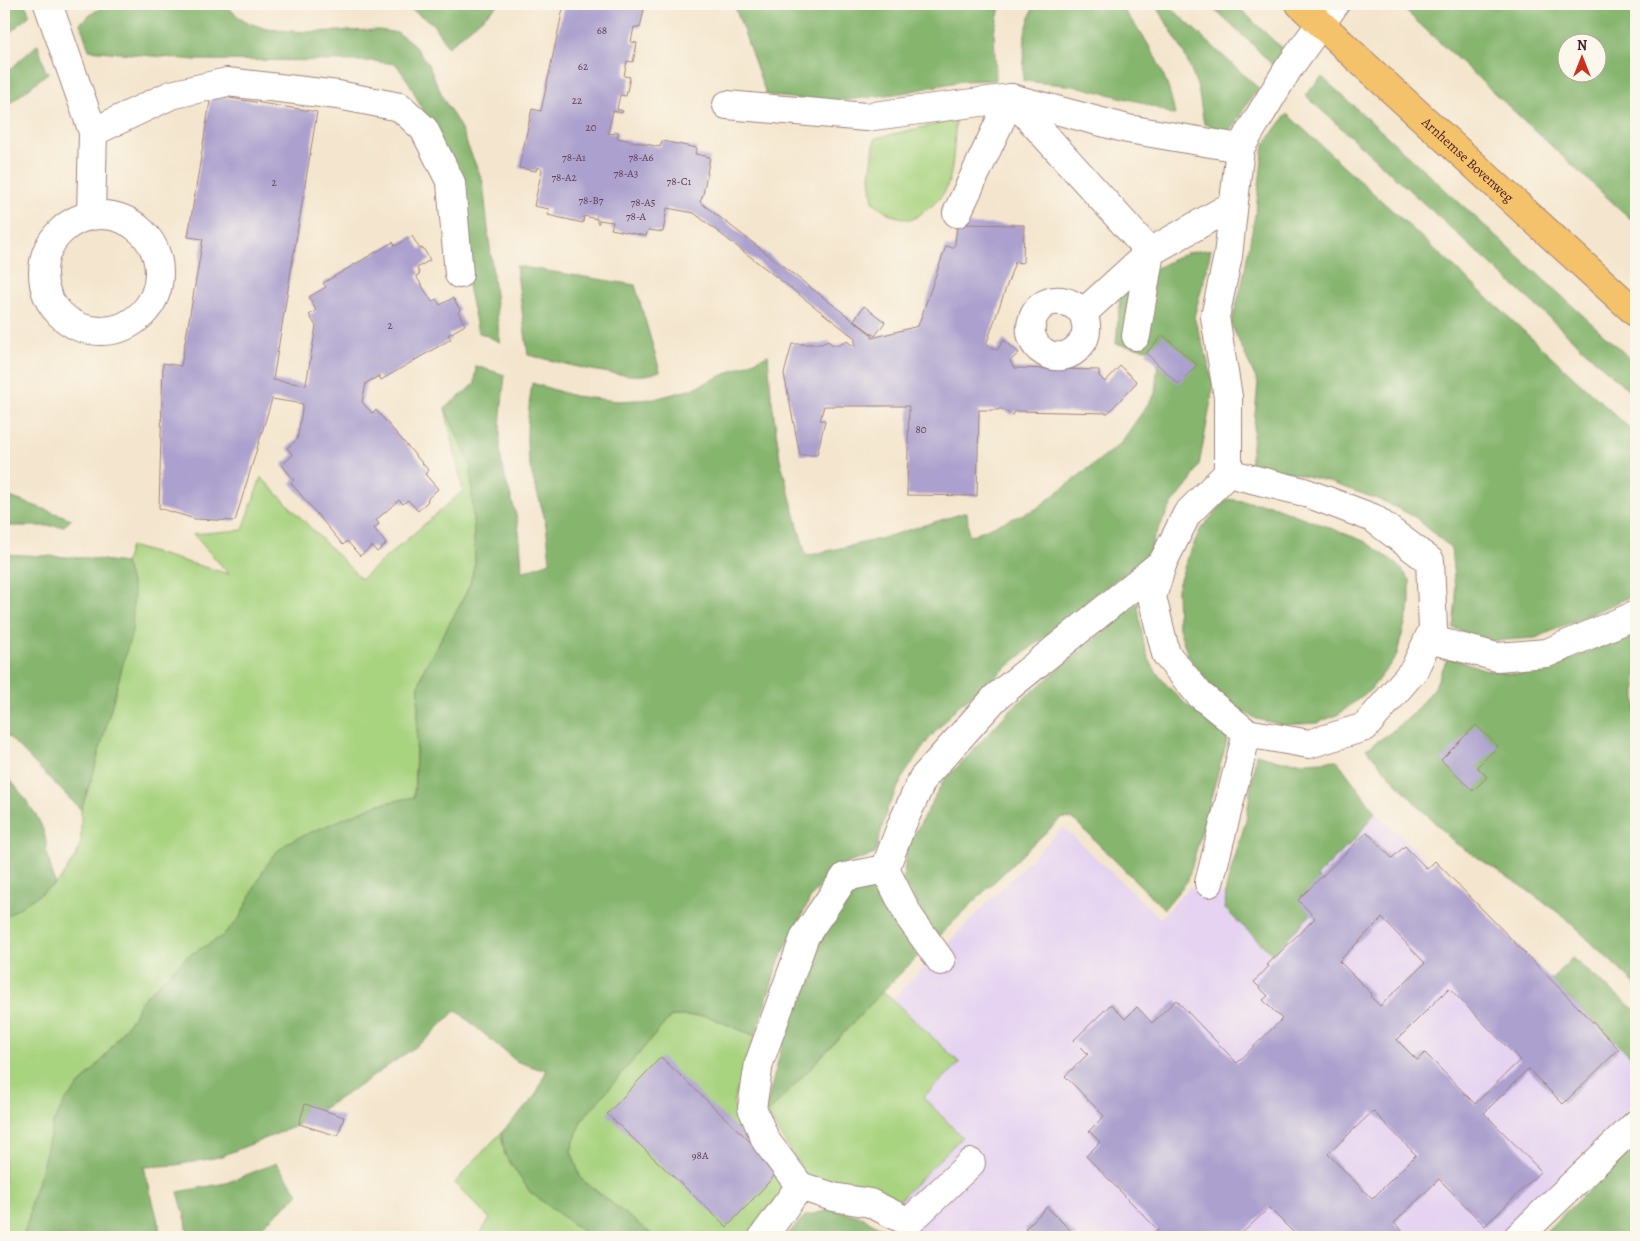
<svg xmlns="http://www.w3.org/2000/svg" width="1640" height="1241" viewBox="0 0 1640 1241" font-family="Alegreya,serif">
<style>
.built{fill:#e5d3f1}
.green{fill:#a8d37f;stroke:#797955}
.forest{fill:#86b56e;stroke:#686a4c;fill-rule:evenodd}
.building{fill:#aca1ce;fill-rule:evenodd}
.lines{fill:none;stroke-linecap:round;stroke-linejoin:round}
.minor-casing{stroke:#9f827c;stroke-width:30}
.major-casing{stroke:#9f827c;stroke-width:30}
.minor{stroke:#fff;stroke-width:28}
.major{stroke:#f3c26a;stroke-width:28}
.labels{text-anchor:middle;stroke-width:4.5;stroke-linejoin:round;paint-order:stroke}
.number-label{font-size:11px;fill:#624054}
.street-label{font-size:14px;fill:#4a1f2b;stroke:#fbf7ec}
</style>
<rect width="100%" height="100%" fill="#fbf7ec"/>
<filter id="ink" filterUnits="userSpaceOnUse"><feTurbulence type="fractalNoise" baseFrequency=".02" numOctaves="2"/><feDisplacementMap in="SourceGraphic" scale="10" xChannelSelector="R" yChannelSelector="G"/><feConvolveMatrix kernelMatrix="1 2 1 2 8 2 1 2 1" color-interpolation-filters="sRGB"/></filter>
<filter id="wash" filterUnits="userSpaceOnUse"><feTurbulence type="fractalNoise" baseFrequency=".0096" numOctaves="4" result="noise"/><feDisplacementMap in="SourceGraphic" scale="20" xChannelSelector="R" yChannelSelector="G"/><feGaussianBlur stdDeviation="1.12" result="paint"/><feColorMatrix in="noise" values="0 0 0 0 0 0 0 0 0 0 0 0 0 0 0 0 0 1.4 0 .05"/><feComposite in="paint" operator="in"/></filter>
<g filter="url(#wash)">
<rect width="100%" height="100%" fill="#f4e6ce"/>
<!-- built -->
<polygon class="built" points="1344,784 1436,869 1550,980 1636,1061 1636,1101 1499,1237 908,1237 884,1218 777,1115 1063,827 1160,918 1190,887 1232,896"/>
<!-- green -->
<g class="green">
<path d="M 956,120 C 954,138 954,173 946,189 C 939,203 924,212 911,220 L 891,215 L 873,202 L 870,177 L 875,138 Z"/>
<polygon points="445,408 471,466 475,563 470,584 459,607 424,669 419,686 414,797 376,805 252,894 239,919 222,937 186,957 140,1002 136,1012 104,1058 66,1100 31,1201 29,1218 23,1237 4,1237 4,918 59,881 76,856 81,843 81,810 94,771 134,593 125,563 130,546 229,574 193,534 243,530 261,477 361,579 463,491"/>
<path d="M 883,991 L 960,1063 L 923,1097 L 962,1137 L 897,1202 C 872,1187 840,1177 812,1185 L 767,1114 Z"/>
<path d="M 671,1016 L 707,1016 L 755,1036 L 733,1102 L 743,1132 L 790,1192 C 772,1198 757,1222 747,1237 L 655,1237 L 581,1179 L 571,1151 L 581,1121 Z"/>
<polygon points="501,1133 505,1155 530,1192 590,1237 478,1237 490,1219 455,1183 472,1163"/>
</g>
<!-- forest -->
<g class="forest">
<polygon points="4,4 25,4 30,15 4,38"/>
<polygon points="105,4 223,4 244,21 266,29 302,32 379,30 398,33 412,43 428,64 444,100 459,125 483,182 500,342 478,332 436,139 410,84 396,64 372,61 195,60 89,50 80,23"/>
<polygon points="387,4 499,4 448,47 432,23 409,8"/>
<polygon points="734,4 1001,4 994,31 996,80 962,81 902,93 831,102 773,96 766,94"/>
<path d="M 1034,4 L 1118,4 C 1147,37 1167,71 1175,115 L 1140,102 L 1076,86 L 1023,81 L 1025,33 Z"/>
<polygon points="1154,4 1167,4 1259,89 1251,98 1229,132 1204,124 1198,88 1184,53 1159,10"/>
<polygon points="1208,4 1235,4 1275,42 1292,55 1277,70 1252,44"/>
<path d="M 1398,4 L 1636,4 L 1636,224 ZM 1568,42 L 1598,42 L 1598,72 L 1568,72 Z"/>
<polygon points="38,44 45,70 49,72 4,108 4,75"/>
<polygon points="1322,77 1636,364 1636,397 1305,95"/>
<polygon points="1287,114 1636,434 1636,594 1536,638 1491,641 1453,628 1456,599 1451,548 1415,517 1383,501 1326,481 1282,470 1250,467 1258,383 1231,324 1242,284 1256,210 1264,145"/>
<path d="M 1211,249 L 1206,272 L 1194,317 L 1209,365 L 1213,387 L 1207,423 L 1199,465 L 1190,482 L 1170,507 L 1154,538 L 1149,557 L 1120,576 L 957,707 L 929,739 L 904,775 L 887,809 L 875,854 L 836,867 L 811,897 L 779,961 L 755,1036 L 707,1016 L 671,1016 L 581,1121 L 571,1151 L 581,1179 L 655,1237 L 590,1237 L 530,1192 L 505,1155 L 501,1133 L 535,1097 L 547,1069 L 539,1069 L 516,1061 L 456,1010 L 428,1038 L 359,1086 L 294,1127 L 219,1157 L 176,1165 L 144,1167 L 159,1225 L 160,1237 L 23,1237 L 29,1218 L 31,1201 L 39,1180 L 53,1123 L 66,1100 L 104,1058 L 136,1012 L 140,1002 L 186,957 L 221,937 L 239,919 L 263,871 L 275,853 L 290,841 L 376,805 L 414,797 L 419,686 L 424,669 L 459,607 L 470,584 L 475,563 L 471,466 L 445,408 L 475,384 L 476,366 L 505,375 C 502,403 498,431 501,459 C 504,478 511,496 516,515 C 520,534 521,552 522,572 L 550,562 C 548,543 547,524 541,505 C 536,489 531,473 528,456 C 525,432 529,407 532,383 L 574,396 L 618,401 L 654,399 L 692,389 L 768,355 L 771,394 L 780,459 L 806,556 L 879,539 L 967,512 L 969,536 L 1036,509 L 1120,444 L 1155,394 L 1159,351 L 1116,344 L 1121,286 L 1186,253 Z"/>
<path d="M 516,266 L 635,285 L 660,371 C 655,372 650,375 645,375 C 608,377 564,363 528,355 Z"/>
<polygon points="4,495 72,519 64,526 4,526"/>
<polygon points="1227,499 1270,505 1364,541 1396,563 1410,580 1410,605 1396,657 1370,690 1339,714 1317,723 1282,725 1257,719 1228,703 1205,680 1188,656 1178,625 1177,589 1187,559 1200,530"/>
<polygon points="4,554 88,558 125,563 134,593 132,631 94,771 81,810 4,732"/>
<path d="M 1139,602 L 1138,607 C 1141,625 1142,646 1151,663 C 1165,690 1203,719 1228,737 L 1188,880 L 1164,909 L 1073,819 L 1062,818 L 1034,843 L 938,937 L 903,881 L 907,848 L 944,780 L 968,756 L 1010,710 Z"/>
<polygon points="1636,631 1636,985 1563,916 1517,883 1455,843 1418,806 1366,749 1390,733 1412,715 1435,686 1448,657 1487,670 1516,674 1556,666"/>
<polygon points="1256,754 1281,761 1307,762 1337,760 1375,812 1356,838 1317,877 1333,892 1272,954 1225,909 1226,888 1246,820"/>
<path d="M 4,773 C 19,790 49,825 46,849 L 55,884 L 4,918 Z"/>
<polygon points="877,883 898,927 918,956 883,991 767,1114 765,1111 788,1023 825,931 839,902 854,886"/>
<polygon points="1572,958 1635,1010 1636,1008 1636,1061 1550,980"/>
<polygon points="1636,1144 1636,1237 1540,1237"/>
<polygon points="276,1163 299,1194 261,1227 272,1237 188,1237 186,1220 178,1192 226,1183"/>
<polygon points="834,1209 862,1217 896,1237 785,1237 805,1216"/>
</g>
<g id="blocks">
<!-- building -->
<g class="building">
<polygon points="564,4 638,4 638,8 644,9 640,28 634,27 631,42 637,43 633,62 627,61 624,76 630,77 626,96 620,95 617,109 623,111 622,113 613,111 608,133 615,134 615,131 618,132 617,138 660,147 662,141 697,148 695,154 710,157 703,195 700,202 872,335 872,338 918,326 946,246 953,248 955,244 957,224 1024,225 1023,263 1015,262 986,345 997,350 1004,340 1011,346 1019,353 1010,361 1014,368 1099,370 1099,376 1105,382 1120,366 1137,382 1108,413 1015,411 1013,415 999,408 999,410 979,410 977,496 907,495 909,406 824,406 820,420 825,420 817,455 800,455 784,374 792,344 821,344 828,341 833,345 839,345 847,341 852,345 855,345 855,338 694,213 667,208 663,232 648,230 646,236 611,229 613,222 599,220 599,223 597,223 597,219 584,216 583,223 548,215 549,209 534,206 542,169 537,167 536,171 519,168 532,109 541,111"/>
<polygon points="211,95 317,112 273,380 306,385 316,326 309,315 316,311 309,297 326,287 323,283 393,242 395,246 412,236 420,249 423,248 430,260 417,268 420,274 416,276 432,302 436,299 440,305 453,298 460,310 458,312 465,325 448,335 451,339 381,380 379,376 366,383 362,402 372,413 376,410 429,471 425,474 438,489 427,499 428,501 418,511 408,500 403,504 399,500 376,520 379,524 374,528 386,544 377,552 372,546 360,556 347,541 343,545 291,483 294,480 282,465 293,455 287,448 297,440 303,404 272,399 235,521 195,519 159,508 163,363 181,366 203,239 188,237"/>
<polygon points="864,306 885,322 875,336 854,320"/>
<polygon points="1163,335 1197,365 1178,384 1146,353"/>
<polygon points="1476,725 1498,746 1477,767 1487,777 1473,791 1441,760"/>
<path d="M 1367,832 L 1392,858 L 1405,846 L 1427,869 L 1435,861 L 1619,1049 L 1563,1104 L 1528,1069 L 1484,1113 L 1541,1171 L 1485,1226 L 1439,1179 L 1394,1223 L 1409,1237 L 1298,1237 L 1269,1208 L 1238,1237 L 1150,1237 L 1158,1230 L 1086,1156 L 1100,1142 L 1089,1131 L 1104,1116 L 1065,1076 L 1088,1054 L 1074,1040 L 1111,1004 L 1125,1019 L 1137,1007 L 1152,1023 L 1176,1000 L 1237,1063 L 1282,1019 L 1263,1000 L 1268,996 L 1254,982 L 1269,966 L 1267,965 L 1315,918 L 1298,900 ZM 1382,918 L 1425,963 L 1380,1006 L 1370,996 L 1372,994 L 1339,961 ZM 1449,988 L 1520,1060 L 1475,1104 L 1425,1053 L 1417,1060 L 1397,1040 ZM 1373,1111 L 1416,1155 L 1372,1199 L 1328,1154 Z"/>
<polygon points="661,1057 780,1170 727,1227 607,1114"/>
<polygon points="305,1104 344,1117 338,1136 299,1124"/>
<polygon points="1047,1207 1077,1237 1033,1237 1025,1229"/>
</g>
</g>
</g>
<g filter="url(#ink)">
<use href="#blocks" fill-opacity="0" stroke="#9f827c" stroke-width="1"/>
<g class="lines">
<!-- minor casing -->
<g class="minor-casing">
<g id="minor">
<polyline points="48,4 93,132 91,215"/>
<polyline points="727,105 866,117 1011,98 1128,129 1240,148"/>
<polyline points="93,132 171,95 227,82 338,95 400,107 424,129 451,183 459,274"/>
<polyline points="957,213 1011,98 1150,252 1136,336"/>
<circle cx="101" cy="273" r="58"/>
<path d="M 1083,313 C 1069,297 1042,295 1033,318 C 1021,348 1060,371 1080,345 C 1089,335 1087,324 1083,313 L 1150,252 L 1233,205"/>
<polyline points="1163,562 1152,597 1166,654 1199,694 1247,733 1309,744 1365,727 1414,670 1433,629 1430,561 1373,518 1304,492 1228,473"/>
<polyline points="1429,639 1497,657 1547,653 1636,615"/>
<polyline points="885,869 910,918 941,961"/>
<polyline points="1209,883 1247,733"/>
<polyline points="800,1186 833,1197 870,1203 909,1222 971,1163"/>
<polyline points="763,1237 800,1186 766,1141 752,1108 759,1063 805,936 845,877 885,869 902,824 923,778 995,698 1163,562 1187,514 1228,473 1228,397 1215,317 1228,256 1240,148 1288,69 1335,4"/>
<polyline points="1518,1237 1636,1124"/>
</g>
</g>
<!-- major casing -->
<g class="major-casing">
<g id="major">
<path id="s1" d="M 1300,4 L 1358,59 L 1636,313"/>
</g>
</g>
<!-- minor -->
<use href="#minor" class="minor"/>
<!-- major -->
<use href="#major" class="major"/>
</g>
</g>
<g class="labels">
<!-- number labels -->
<g class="number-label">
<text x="602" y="34">68</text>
<text x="583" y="70">62</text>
<text x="577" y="104">22</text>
<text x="591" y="131">20</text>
<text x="574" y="161">78-A1</text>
<text x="641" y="161">78-A6</text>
<text x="626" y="177">78-A3</text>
<text x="564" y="181">78-A2</text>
<text x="679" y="185">78-C1</text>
<text x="274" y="186">2</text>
<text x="591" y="204">78-B7</text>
<text x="643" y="206">78-A5</text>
<text x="636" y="220">78-A</text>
<text x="390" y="329">2</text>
<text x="921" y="433">80</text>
<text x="700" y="1159">98A</text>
</g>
<!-- street labels -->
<g class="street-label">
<text dy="5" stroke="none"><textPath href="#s1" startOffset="229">Arnhemse Bovenweg</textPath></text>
</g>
</g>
<!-- margin -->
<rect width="1640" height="1241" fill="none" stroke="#fbf7ec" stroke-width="20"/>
<!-- north arrow -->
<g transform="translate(1582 58)"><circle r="24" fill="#fbf7ec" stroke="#b4a19f"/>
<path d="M0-4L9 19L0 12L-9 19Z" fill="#c8321e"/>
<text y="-8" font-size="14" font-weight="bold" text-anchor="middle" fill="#4a1f2b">N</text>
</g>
</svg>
